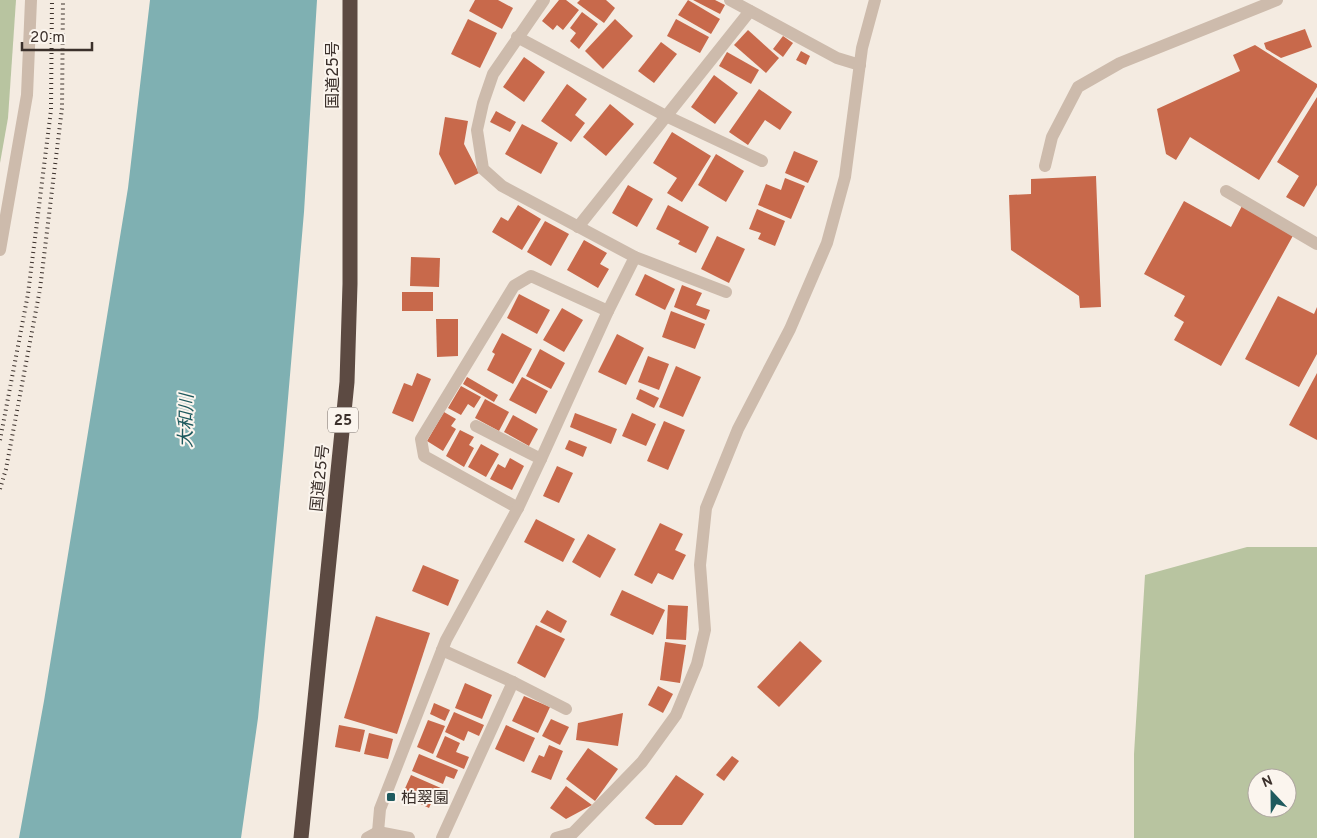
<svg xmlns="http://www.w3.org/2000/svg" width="1317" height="838" viewBox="0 0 1317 838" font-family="Overpass,'Noto Sans JP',sans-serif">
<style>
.green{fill:#b8c4a0;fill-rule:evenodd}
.water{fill:#7fb0b2}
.building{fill:#c8694b}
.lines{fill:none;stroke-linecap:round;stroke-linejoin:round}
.minor{stroke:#cdbbac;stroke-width:12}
.highway{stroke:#5c4a42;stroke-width:15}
.rail{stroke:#3b302b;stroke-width:4;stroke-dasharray:1 4;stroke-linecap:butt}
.poi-dot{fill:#1f5a5e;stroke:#fbf5ee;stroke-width:2}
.labels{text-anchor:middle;stroke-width:4;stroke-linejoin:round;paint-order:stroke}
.shield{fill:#fbf5ee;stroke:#756b66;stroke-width:1}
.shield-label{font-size:15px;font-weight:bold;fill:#3b302b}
.street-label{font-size:16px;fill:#3b302b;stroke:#fbf5ee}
.poi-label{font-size:16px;fill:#3b302b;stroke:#fbf5ee;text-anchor:start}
.water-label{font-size:18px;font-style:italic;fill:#1f5a5e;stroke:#fbf5ee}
</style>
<rect width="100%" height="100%" fill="#f4ebe1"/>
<!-- green -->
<g class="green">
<polygon points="0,0 16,0 8,118 0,163"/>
<path d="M 1247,547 L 1317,547 L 1317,838 L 1134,838 L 1134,754 L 1145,575 ZM 1257,778 L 1287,778 L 1287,808 L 1257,808 Z"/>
</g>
<!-- water -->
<polygon class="water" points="150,0 317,0 304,212 284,445 258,718 241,838 19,838 44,701 128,188"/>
<!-- building -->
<g class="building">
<polygon points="475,0 498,0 513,8 502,29 469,11"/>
<polygon points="559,0 566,0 579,10 563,30 557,25 553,30 542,21"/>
<polygon points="580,0 606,0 615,8 604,23 577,3"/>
<polygon points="688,0 720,19 711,34 678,15"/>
<polygon points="693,0 715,0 725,5 720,14"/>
<polygon points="582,12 598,24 579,49 570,41 576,33 570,28"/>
<polygon points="468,19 497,33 480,68 451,54"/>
<polygon points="615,19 633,36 603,69 585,51"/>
<polygon points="676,19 709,37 700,53 667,36"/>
<polygon points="1305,29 1312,47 1281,58 1266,49 1264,43"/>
<polygon points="748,30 779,58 766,73 734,45"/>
<polygon points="783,36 793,43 783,57 773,49"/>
<polygon points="661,42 677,54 654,83 638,71"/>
<polygon points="1255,45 1317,84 1317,87 1259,180 1190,137 1176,160 1166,154 1157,109 1240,71 1233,55"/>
<polygon points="801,51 810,56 806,65 796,60"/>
<polygon points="727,52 759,70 751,84 719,66"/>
<polygon points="524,57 545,72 524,102 503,87"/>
<polygon points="714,75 738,93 715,124 691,107"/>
<polygon points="567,84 587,99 575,115 585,123 571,142 541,121"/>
<polygon points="759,89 792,112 780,130 765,120 748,145 729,132"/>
<polygon points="1317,97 1317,185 1304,207 1286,197 1299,176 1277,162"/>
<polygon points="610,104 634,124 606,156 583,137"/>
<polygon points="496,111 516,122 510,132 490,122"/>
<polygon points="445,117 468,121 464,144 479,173 455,185 439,154"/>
<polygon points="522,124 558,143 541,174 505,154"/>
<polygon points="672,132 711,156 682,202 667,193 677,178 653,163"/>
<polygon points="794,151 818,161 808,183 785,173"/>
<polygon points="716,154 744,171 726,202 698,185"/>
<polygon points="1096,176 1101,307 1080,308 1079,296 1011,250 1009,195 1031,194 1031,179"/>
<polygon points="785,178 805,186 791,219 758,205 766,184 781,190"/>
<polygon points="628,185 653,199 637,227 612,213"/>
<polygon points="1184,201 1231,227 1243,204 1295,232 1221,366 1174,340 1184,322 1174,316 1185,296 1144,274"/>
<polygon points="518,205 541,219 522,250 492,232 501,217 508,221"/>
<polygon points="668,205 709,227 696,253 678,244 680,241 656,229"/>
<polygon points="757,209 785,221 775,246 758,239 761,233 749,229"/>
<polygon points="545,221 569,234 551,266 527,252"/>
<polygon points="717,236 745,249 729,283 701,269"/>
<polygon points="584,240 607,253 600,264 609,269 598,288 567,270"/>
<polygon points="411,257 440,258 439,287 410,286"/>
<polygon points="645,274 675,289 665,310 635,295"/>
<polygon points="682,285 702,293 696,305 710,310 706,320 674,307"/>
<rect x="402" y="292" width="31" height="19"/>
<polygon points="519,294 550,310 537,334 507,318"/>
<polygon points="1278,296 1314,314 1317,307 1317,354 1299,387 1245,359"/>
<polygon points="562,308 583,320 564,352 543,340"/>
<polygon points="671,311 705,324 695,349 662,337"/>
<polygon points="436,319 458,319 458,356 437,357"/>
<polygon points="502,333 532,349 513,384 487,370 495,354 492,352"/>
<polygon points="617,334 644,348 626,385 598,372"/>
<polygon points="540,349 565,363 551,389 526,376"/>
<polygon points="648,356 669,364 659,390 638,382"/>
<polygon points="676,366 701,377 683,417 659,407"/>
<polygon points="417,373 431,379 413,422 392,413 404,383 412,386"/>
<polygon points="1317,373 1317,440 1289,425"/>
<polygon points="467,377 498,395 494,402 463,384"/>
<polygon points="522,377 548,391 536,414 509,400"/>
<polygon points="461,386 481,397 474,408 468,404 461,415 448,408"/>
<polygon points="640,389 659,398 654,408 636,399"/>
<polygon points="485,399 509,412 499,431 475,418"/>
<polygon points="444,412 456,419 451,426 456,429 443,451 427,441"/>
<polygon points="575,413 617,429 611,444 570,427"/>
<polygon points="632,413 656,424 646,446 622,436"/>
<polygon points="513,415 538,429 529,446 504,432"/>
<polygon points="664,421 685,430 668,470 647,461"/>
<polygon points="460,430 474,437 469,445 474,448 464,467 446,456"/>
<polygon points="569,440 587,447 583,457 565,449"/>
<polygon points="481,444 499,454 486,477 468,467"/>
<polygon points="510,458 524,466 512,490 490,479 498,464 505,468"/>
<polygon points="557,466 573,473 559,503 543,496"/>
<polygon points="536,519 575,539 563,562 524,542"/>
<polygon points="660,523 683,534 675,550 686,555 673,580 658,573 652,584 634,575"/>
<polygon points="588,534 616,549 600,578 572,562"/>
<polygon points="423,565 459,580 448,606 412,591"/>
<polygon points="622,590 665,610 653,635 610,615"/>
<polygon points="668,605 688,606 686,640 666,639"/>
<polygon points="547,610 567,621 561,633 540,622"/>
<polygon points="376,616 430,633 397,734 344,718"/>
<polygon points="536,625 565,639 545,678 517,663"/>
<polygon points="800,641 822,661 779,707 757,687"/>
<polygon points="665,642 686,645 680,683 660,680"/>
<polygon points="465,683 492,695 482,719 455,708"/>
<polygon points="658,686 673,694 663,713 648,705"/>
<polygon points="524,696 550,707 538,733 512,721"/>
<polygon points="434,703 450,710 445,721 430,714"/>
<polygon points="454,712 484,725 479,736 468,731 464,741 445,732"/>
<polygon points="623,713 618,746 576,740 578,723"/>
<polygon points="551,719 569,727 560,745 542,736"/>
<polygon points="428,720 445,726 433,754 417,747"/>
<polygon points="339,725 365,730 360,752 335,747"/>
<polygon points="506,725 535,738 524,762 495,749"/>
<polygon points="369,733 393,739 388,759 364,754"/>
<polygon points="445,736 460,743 456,752 469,757 464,769 436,757"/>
<polygon points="549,745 563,751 551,780 531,772 539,755 544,757"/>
<polygon points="588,748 618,769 595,801 566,779"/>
<polygon points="419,754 458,770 454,779 446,776 443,784 412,771"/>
<polygon points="732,756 739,761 724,781 716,775"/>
<polygon points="411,775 450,792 446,802 434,797 429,808 402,795"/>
<polygon points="676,775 704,794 682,825 655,825 645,818"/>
<polygon points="566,786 592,805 566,819 550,808"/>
</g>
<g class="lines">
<!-- minor -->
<g class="minor">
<polyline points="544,0 493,74 483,103 477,130 483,169 502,186 635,257 726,292"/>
<polyline points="730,0 837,58 860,65"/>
<polyline points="517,37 666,116 762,161"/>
<polyline points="1045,166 1052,137 1078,87 1120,63 1277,0"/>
<polyline points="1226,191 1317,244"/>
<polyline points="578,227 750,11"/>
<polyline points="0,250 27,95 31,0"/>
<polyline points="476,426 541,459"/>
<polyline points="518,508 424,456 421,439 514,286 531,276 608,311"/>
<polyline points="442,650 513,682 566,709"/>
<polyline points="378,832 380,809 446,640 518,508 541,459 608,311 635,257"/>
<polyline points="367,838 378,832 409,838"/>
<polyline points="442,838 513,682"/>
<polyline points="556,838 573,833 642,762 676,715 697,664 705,630 700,565 706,508 738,429 790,329 827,243 845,177 862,48 875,0"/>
</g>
<!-- highway -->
<polyline class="highway" points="301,838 347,382 350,284 350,0"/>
<!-- rail -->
<g class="rail">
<polyline points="0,440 28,294 51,110 52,0"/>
<polyline points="0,489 6,469 40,289 62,108 63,0"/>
</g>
</g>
<!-- markers -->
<rect class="poi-dot" x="386" y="792" width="10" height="10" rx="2.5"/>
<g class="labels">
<!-- shield labels -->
<rect class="shield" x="328" y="407.5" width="30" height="25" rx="4"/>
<g class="shield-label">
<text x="343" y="425">25</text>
</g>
<!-- street labels -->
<g class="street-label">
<text transform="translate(332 75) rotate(-90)" y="6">国道25号</text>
<text transform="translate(319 478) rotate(-84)" y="6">国道25号</text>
</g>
<!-- poi labels -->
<g class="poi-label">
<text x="401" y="803">柏翠園</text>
</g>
<!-- water labels -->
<g class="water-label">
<text transform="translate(186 421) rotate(-89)" y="6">大和川</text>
</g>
</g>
<!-- north arrow -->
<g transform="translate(1272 793) rotate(338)"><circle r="24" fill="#fbf5ee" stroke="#aea6a0"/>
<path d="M0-4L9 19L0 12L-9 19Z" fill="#1f5a5e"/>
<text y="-8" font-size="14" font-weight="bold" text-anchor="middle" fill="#3b302b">N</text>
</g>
<!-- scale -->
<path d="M22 42v8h70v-8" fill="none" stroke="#3b302b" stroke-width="2.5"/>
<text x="30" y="42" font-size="15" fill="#3b302b" stroke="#fbf5ee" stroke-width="4" paint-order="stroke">20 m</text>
</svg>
